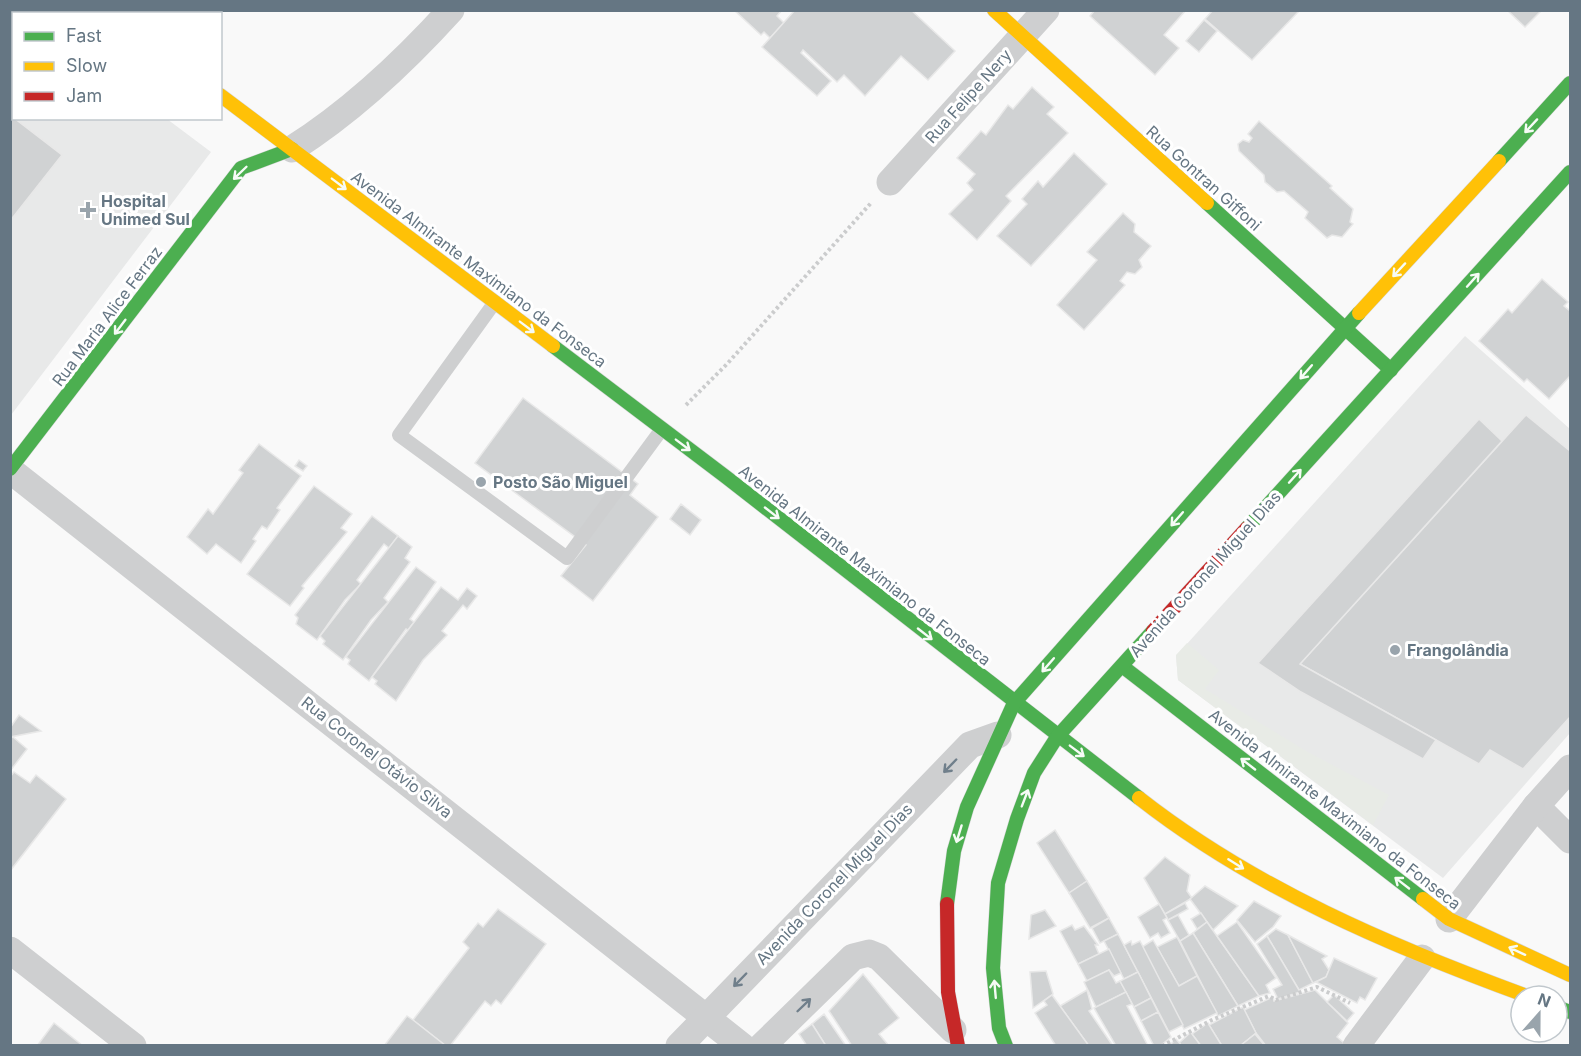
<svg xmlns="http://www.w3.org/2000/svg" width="1581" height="1056" viewBox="0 0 1581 1056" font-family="Inter,sans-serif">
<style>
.built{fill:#e8e9e9}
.green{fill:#e8ebe6}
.building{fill:#d0d2d3;stroke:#e8e8e8;stroke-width:1.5}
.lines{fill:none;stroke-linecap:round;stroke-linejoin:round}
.fast-casing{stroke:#d5d6d7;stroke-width:15}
.slow-casing{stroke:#d5d6d7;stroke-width:15}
.jam-casing{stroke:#d5d6d7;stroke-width:15}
.path{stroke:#cbcccd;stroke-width:4;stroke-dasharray:3 3;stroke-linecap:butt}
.lane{stroke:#cecfd0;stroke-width:14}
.street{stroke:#cecfd0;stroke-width:27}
.fast{stroke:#4caf50;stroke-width:14}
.slow{stroke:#ffc107;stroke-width:14}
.jam{stroke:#c62828;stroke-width:14}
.oneway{stroke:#f6fbf6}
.oneway2{stroke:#707f8b}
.poi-dot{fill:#99a4ac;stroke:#fff;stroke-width:2}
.labels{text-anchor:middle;stroke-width:6;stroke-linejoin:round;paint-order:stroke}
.street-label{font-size:16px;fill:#657683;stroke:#fff}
.poi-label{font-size:16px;font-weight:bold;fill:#657683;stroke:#fff;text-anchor:start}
</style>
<rect width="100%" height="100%" fill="#f9f9f9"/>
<!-- built -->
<g class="built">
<polygon points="25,10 29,13 14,14 14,118 167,119 211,152 11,415 10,11"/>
<polygon points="1465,336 1570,429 1570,733 1443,878 1178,680 1176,656"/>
</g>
<!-- green -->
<polygon class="green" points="1187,643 1219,670 1205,689 1306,751 1389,795 1373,825 1178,680 1176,655"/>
<!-- building -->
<g class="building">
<polygon points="734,10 782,10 777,16 784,23 770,38 764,32 761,35"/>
<polygon points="795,10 911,10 955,51 928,80 901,56 865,96 844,75 837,82 803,50 801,53 831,81 817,96 762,47"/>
<polygon points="1095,10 1186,10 1164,35 1179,48 1155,75 1090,16"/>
<polygon points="1213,10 1300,10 1252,60 1205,19"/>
<polygon points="1507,10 1542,10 1525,27"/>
<polygon points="1204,20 1217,31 1199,52 1186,41"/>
<polygon points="1032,87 1054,107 1047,114 1068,133 1006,196 1011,201 977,240 949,214 973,190 967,183 975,174 957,158 981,131 986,135 1008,105 1013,109"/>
<polygon points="10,115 62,155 10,221"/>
<polygon points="1259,121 1332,186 1330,188 1353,209 1350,222 1353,224 1342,237 1332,235 1327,238 1305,218 1308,212 1284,191 1277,192 1265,182 1264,175 1239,151 1238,144 1243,140 1249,142 1252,138 1248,134"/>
<polygon points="1074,153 1107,184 1031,266 997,236 1027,204 1022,199 1038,181 1043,187"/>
<polygon points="1123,213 1135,224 1134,232 1151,246 1139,260 1142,267 1135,274 1127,272 1120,281 1125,285 1084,330 1057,305 1097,260 1087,252"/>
<polygon points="1542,279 1568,302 1564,306 1569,310 1570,308 1570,376 1549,399 1527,379 1524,382 1479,341 1508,309 1512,313"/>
<polygon points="523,398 638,484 630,495 658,517 593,601 561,576 586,545 475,463"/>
<polygon points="1526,415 1570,451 1570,717 1523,769 1490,750 1479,764 1300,664"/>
<polygon points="1479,419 1502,441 1300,664 1436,740 1423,759 1301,692 1258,663"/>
<polygon points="259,444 301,476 277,508 280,510 267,529 262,526 253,539 256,541 241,563 216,544 207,554 187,537 208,509 213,514 243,473 239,470"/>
<polygon points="299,460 307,466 303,471 295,466"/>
<polygon points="314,486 352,514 341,528 347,532 302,586 304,588 290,606 247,574"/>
<polygon points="681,504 701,520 690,535 670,519"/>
<polygon points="372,516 398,536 389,548 384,544 357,580 361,584 345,600 317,640 296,624 298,618 295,615"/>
<polygon points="398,536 412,547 405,558 410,562 384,598 388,602 371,620 343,660 323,644 325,641 320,636"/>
<polygon points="416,567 436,582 410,619 414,622 408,630 406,629 369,681 348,664 350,660 346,657"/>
<polygon points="441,587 458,600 467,588 477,596 467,609 463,605 442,631 447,635 423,660 396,701 375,684 377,681 372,677"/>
<polygon points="19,715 26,720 41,731 10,737 10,728"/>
<polygon points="13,737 27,749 10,771 10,739"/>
<polygon points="14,772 30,783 36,775 66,799 10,871 10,777"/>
<polygon points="1055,830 1087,881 1069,893 1037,843"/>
<polygon points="1165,857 1190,875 1187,891 1192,898 1165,914 1144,878"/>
<polygon points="1087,881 1109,918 1090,928 1069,893"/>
<polygon points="1205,886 1238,906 1213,930 1190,899"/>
<polygon points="1254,901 1281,916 1273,927 1255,942 1237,920"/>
<polygon points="1185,903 1188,909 1168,920 1165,914"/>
<polygon points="1159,904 1167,918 1163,920 1170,933 1161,938 1158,933 1150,938 1138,917"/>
<polygon points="498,909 546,944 501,1004 496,1000 491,1006 485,1001 450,1046 446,1046 413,1020 469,948 463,942 478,923 483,927"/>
<polygon points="1045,910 1056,926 1029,939 1031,915"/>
<polygon points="1201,913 1207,922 1197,929 1191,919"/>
<polygon points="1178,915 1189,935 1180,941 1168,920"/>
<polygon points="1109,918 1118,934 1100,943 1092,928"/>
<polygon points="1207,922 1259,996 1238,1006 1193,933"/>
<polygon points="1237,922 1276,978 1266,985 1270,993 1259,996 1217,936"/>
<polygon points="1072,925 1075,930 1084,926 1098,945 1095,945 1099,954 1078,964 1060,931"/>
<polygon points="1276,929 1288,935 1313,983 1299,990 1267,936"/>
<polygon points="1193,933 1238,1006 1218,1016 1180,941"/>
<polygon points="1118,934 1138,972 1124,979 1104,941"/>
<polygon points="1288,935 1327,956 1322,959 1329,970 1326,977 1313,983"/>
<polygon points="1267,936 1299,990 1300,992 1278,999 1273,989 1282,985 1257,944"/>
<polygon points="1177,937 1197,976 1179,986 1157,947"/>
<polygon points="1153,940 1179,986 1197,976 1217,1013 1184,1029 1142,947"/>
<polygon points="1131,941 1132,945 1140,941 1183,1025 1169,1032 1124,945"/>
<polygon points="1109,949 1121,973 1114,976 1109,970 1087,981 1078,964"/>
<polygon points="1334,958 1377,978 1365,1000 1360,997 1357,1003 1316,982 1326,977"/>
<polygon points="1109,970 1116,983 1120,981 1126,992 1096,1007 1084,982"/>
<polygon points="1046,971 1053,994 1033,1008 1030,972"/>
<polygon points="1138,972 1151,998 1134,1007 1120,981"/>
<polygon points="863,974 899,1018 879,1034 889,1046 852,1046 829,1011"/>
<polygon points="1087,990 1092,1009 1089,1011 1113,1046 1089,1046 1060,1006"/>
<polygon points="1315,990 1348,1023 1337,1037 1344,1043 1342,1046 1266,1046 1256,1033 1244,1010 1273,997 1274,1001"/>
<polygon points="1126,992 1132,1004 1127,1006 1148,1046 1116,1046 1094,1008"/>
<polygon points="1052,995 1060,1006 1089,1046 1056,1046 1035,1013 1047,1005 1044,1001"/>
<polygon points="1334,995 1354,1013 1347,1021 1327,1002"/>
<polygon points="1151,998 1158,1012 1141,1021 1134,1007"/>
<polygon points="1243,1007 1256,1033 1240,1046 1222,1046 1209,1025"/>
<polygon points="1158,1012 1171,1037 1160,1046 1154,1046 1141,1021"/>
<polygon points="824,1014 846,1046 826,1046 812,1024"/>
<polygon points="407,1016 413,1020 446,1046 384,1046"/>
<polygon points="54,1023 83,1046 37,1046"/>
<polygon points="1208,1023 1209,1025 1222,1046 1201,1046 1192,1034"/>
<polygon points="812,1024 826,1046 807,1046 799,1034"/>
<polygon points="1191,1032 1192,1034 1201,1046 1182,1046 1179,1043"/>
<polygon points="1255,1034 1265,1046 1240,1046"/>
<polygon points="1176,1039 1182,1046 1169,1046"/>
</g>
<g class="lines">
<!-- fast casing -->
<g class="fast-casing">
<g id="fast">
<polyline points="1499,161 1570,83"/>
<polyline points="1207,203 1391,370"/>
<polyline points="553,346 726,477 1139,798"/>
<polyline points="10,469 241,168 292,149"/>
<polyline points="1247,528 1570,172"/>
<polyline points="1122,666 1423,899"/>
<polyline points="947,904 954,851 967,807 1014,703 1359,313"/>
<polyline points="1557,1007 1570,1012"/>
<polyline points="1006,1046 999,1028 993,968 998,883 1017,819 1034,773 1057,737 1153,631"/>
</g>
</g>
<!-- slow casing -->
<g class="slow-casing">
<g id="slow">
<polyline points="994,10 1207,203"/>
<polyline points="220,95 553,346"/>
<polyline points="1359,313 1499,161"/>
<path d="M 1139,798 C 1254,888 1390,946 1527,996"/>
<polyline points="1423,899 1449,919 1570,975"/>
</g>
</g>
<!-- jam casing -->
<g class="jam-casing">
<g id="jam">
<polyline points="107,10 111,14"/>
<polyline points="1153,631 1247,528"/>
<polyline points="947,904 948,992 958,1046"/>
</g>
</g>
<!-- path -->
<g class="path">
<polyline points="686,405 727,364 871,203"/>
<polyline points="1162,1046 1212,1020 1269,996 1276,1000 1317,987 1350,1003"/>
</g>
<!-- lane -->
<polyline class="lane" points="495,302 399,435 567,558 662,429"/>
<!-- street -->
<g class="street">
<path d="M 292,149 C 352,111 403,63 451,10"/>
<polyline points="890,182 1046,10"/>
<polyline points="10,470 742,1046"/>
<polyline points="1536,806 1570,840"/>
<polyline points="1449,919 1536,806 1570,768"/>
<polyline points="10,950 133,1046"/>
<polyline points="679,1046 970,745 998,735"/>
<polyline points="762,1046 853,957 869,953 879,957 953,1030"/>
<polyline points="1356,1046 1422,958"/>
</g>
<!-- fast -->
<use href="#fast" class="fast"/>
<!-- slow -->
<use href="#slow" class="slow"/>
<!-- jam -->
<use href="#jam" class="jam"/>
</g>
<!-- one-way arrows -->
<defs><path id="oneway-shaft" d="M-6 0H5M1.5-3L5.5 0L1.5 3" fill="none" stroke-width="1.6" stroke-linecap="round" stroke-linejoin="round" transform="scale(1.5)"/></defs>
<g class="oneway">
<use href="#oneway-shaft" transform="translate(1531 126) rotate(133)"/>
<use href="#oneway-shaft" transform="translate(240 173) rotate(136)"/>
<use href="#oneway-shaft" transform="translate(339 184) rotate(37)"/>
<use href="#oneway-shaft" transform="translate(1399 270) rotate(133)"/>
<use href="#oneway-shaft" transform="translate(1473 280) rotate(-48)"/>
<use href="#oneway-shaft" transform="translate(120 327) rotate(127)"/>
<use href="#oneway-shaft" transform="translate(527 327) rotate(37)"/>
<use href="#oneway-shaft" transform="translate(1306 372) rotate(131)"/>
<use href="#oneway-shaft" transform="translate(683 445) rotate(37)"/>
<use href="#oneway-shaft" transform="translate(1295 476) rotate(-48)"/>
<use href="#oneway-shaft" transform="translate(772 513) rotate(38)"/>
<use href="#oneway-shaft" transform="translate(1177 519) rotate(131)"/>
<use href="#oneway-shaft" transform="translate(925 634) rotate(38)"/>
<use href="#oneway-shaft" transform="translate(1048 665) rotate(131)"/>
<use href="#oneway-shaft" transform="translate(1077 751) rotate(37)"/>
<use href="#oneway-shaft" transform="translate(1248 764) rotate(-142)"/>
<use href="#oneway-shaft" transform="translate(1025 798) rotate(-69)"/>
<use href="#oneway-shaft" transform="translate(959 834) rotate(107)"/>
<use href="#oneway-shaft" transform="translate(1236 864) rotate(32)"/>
<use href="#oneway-shaft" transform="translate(1402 883) rotate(-142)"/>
<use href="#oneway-shaft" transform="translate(1517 951) rotate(-155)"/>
<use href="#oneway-shaft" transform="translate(995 989) rotate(-95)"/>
</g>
<g class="oneway2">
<use href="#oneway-shaft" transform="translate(950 766) rotate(134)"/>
<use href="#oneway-shaft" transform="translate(740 980) rotate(134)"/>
<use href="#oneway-shaft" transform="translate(804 1005) rotate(-44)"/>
</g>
<!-- markers -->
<g class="poi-dot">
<path d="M85 201h6v6h6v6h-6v6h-6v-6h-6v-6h6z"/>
<circle cx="481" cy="482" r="6"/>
<circle cx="1395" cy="650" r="6"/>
</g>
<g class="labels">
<!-- street labels -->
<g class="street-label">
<text transform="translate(968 96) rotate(-48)" y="6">Rua Felipe Nery</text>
<text transform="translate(1204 178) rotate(42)" y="6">Rua Gontran Giffoni</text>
<text transform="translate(479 269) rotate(37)" y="6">Avenida Almirante Maximiano da Fonseca</text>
<text transform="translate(107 316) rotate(-53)" y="6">Rua Maria Alice Ferraz</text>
<text transform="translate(865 565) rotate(38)" y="6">Avenida Almirante Maximiano da Fonseca</text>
<text transform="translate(1205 574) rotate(-48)" y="6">Avenida Coronel Miguel Dias</text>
<text transform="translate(377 757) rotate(38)" y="6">Rua Coronel Otávio Silva</text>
<text transform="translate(1335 809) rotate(38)" y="6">Avenida Almirante Maximiano da Fonseca</text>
<text transform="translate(834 884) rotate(-46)" y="6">Avenida Coronel Miguel Dias</text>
</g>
<!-- poi labels -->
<g class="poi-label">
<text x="101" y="207">Hospital<tspan x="101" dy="18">Unimed Sul</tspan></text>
<text x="493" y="488">Posto São Miguel</text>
<text x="1407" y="656">Frangolândia</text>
</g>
</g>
<!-- border -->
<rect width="1581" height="1056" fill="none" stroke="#657683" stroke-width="24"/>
<!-- legend -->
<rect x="12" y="12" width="210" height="108" fill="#ffffff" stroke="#c1c8cd" stroke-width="1.5"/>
<rect x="24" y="32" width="30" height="9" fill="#4caf50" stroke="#c1c8cd" stroke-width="1.5"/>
<text x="66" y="42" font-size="18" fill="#657683">Fast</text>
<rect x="24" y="62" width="30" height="9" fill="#ffc107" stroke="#c1c8cd" stroke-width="1.5"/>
<text x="66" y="72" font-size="18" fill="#657683">Slow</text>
<rect x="24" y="92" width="30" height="9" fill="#c62828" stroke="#c1c8cd" stroke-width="1.5"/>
<text x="66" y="102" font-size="18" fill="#657683">Jam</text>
<!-- north arrow -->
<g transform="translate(1539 1014) rotate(21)"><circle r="28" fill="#ffffff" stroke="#c1c8cd" stroke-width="1.5"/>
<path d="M0-4.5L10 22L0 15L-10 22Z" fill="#99a4ac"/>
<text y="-9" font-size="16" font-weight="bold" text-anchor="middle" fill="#657683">N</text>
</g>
</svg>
